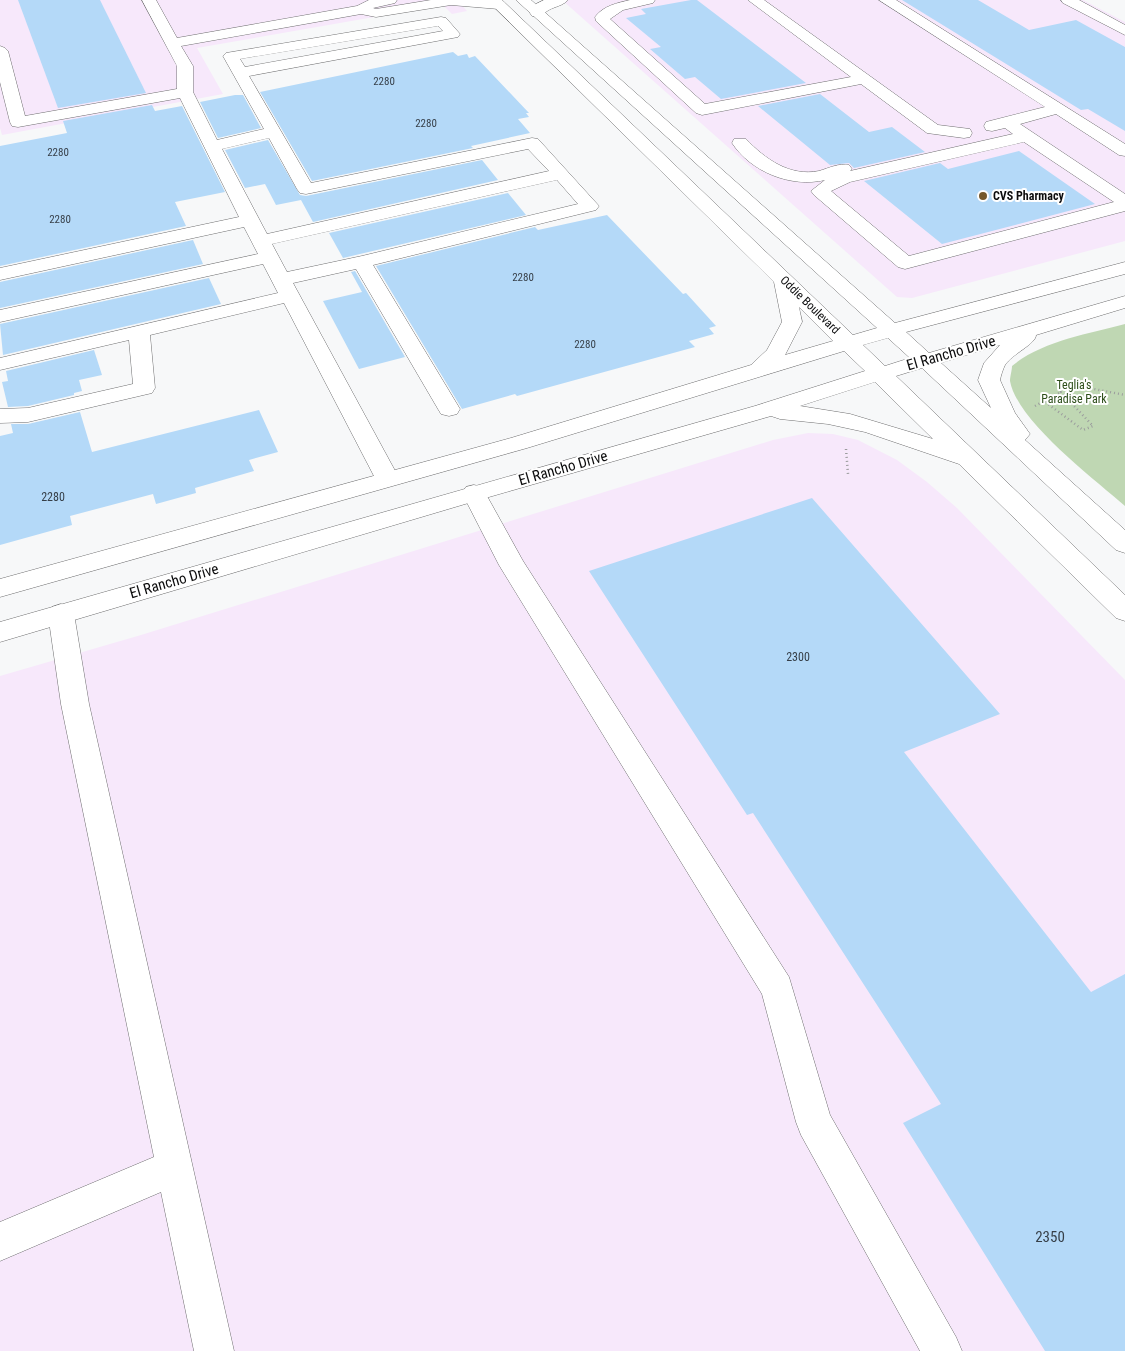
<svg xmlns="http://www.w3.org/2000/svg" width="1125" height="1351" viewBox="0 0 1125 1351" font-family="'Roboto Condensed',sans-serif">
<style>
.commercial{fill:#f7e8fb}
.green{fill:#bfd7b3}
.building{fill:#b4d9f8}
.lines{fill:none;stroke-linecap:round;stroke-linejoin:round}
.minor-casing{stroke:#6f6f70;stroke-width:1}
.major-casing{stroke:#6f6f70;stroke-width:1}
.path{stroke:#9b9c9d;stroke-width:2.5;stroke-dasharray:1 3;stroke-linecap:butt}
.minor{fill:#fff;fill-rule:evenodd}
.major{fill:#fff;fill-rule:evenodd}
.poi-dot{fill:#75582c;stroke:#fff;stroke-width:2}
.labels{text-anchor:middle;stroke-width:4;stroke-linejoin:round;paint-order:stroke}
.far-number-label{font-size:11px;fill:#363f48}
.far-poi-label{font-size:12px;font-weight:bold;fill:#0c0c0d;stroke:#fff;text-anchor:start}
.far-street-label{font-size:12px;fill:#0c0c0d;stroke:#fff}
.far-park-label{font-size:12px;fill:#2d4e1a;stroke:#fff}
.number-label{font-size:12px;fill:#363f48}
.street-label{font-size:15px;fill:#0c0c0d;stroke:#fff}
.near-number-label{font-size:15px;fill:#363f48}
</style>
<rect width="100%" height="100%" fill="#f7f8f9"/>
<!-- commercial -->
<g class="commercial">
<polygon points="0,0 457,0 467,11 452,14 443,5 197,48 223,94 2,135 0,128"/>
<polygon points="562,0 1083,0 1125,22 1125,241 912,298 897,297"/>
<polygon points="808,433 833,434 858,440 897,460 927,482 957,508 1125,680 1125,1351 0,1351 0,676 141,635 773,440"/>
</g>
<!-- green -->
<path class="green" d="M 1125,324 L 1125,506 C 1094,479 1017,421 1010,381 C 1010,377 1012,370 1012,366 C 1042,341 1088,334 1125,324 Z"/>
<!-- building -->
<g class="building">
<polygon points="18,0 100,0 146,93 58,108"/>
<polygon points="691,0 697,0 806,83 721,99 695,77 685,79 650,49 661,47 626,18 646,14 641,9"/>
<polygon points="902,0 978,0 1029,30 1076,20 1125,47 1125,131 1088,109 1081,110"/>
<polygon points="453,52 458,56 467,54 469,58 475,56 529,113 526,113 529,117 518,119 530,133 471,146 473,148 312,181 260,92"/>
<polygon points="820,94 869,132 892,127 925,152 854,168 849,163 830,165 758,106"/>
<polygon points="235,95 243,95 261,128 218,138 200,102"/>
<polygon points="152,105 155,111 182,106 225,192 175,202 186,226 0,266 0,146 67,133 63,121"/>
<polygon points="268,140 300,195 306,196 482,160 498,180 313,222 301,200 276,205 265,184 245,188 225,150"/>
<polygon points="1019,151 1095,204 942,244 864,181 940,163 948,169"/>
<polygon points="508,193 526,215 343,258 329,233"/>
<polygon points="607,215 683,294 686,293 716,326 709,328 714,334 689,341 695,347 517,396 515,394 462,409 376,266 535,227 538,230"/>
<polygon points="193,240 203,264 0,308 0,282"/>
<polygon points="355,271 405,357 359,369 323,301 362,292 351,272"/>
<polygon points="209,278 221,304 3,355 0,324"/>
<polygon points="94,350 102,375 79,380 82,391 74,393 74,395 28,406 8,407 2,382 8,381 6,371"/>
<polygon points="259,410 278,452 249,460 254,471 195,488 196,493 156,504 153,494 70,516 72,525 0,545 0,436 13,433 11,424 28,424 80,412 92,452"/>
<polygon points="812,498 1000,714 904,752 1091,992 1125,974 1125,1351 1045,1351 903,1123 941,1104 753,813 747,815 589,571"/>
</g>
<g class="lines">
<!-- minor casing -->
<g class="minor-casing">
<g id="minor">
<path d="M 142,0 L 156,0 L 177,38 L 357,6 L 369,0 L 397,0 L 395,3 L 373,8 L 376,9 L 431,0 L 490,0 L 504,2 L 506,5 L 504,8 L 499,9 L 451,5 L 376,17 L 361,14 L 181,46 L 193,66 L 193,92 L 217,140 L 264,129 L 223,56 L 226,53 L 441,17 L 446,18 L 460,34 L 458,37 L 249,76 L 311,183 L 532,138 L 538,139 L 599,206 L 596,210 L 373,265 L 460,409 L 457,414 L 449,416 L 441,414 L 438,409 L 356,269 L 293,283 L 399,478 L 395,484 L 387,486 L 379,484 L 375,478 L 284,303 L 150,335 L 155,388 L 152,393 L 28,422 L 0,423 L 0,409 L 28,408 L 133,384 L 129,340 L 0,370 L 0,358 L 278,293 L 263,264 L 0,322 L 0,310 L 258,254 L 244,227 L 0,280 L 0,268 L 239,217 L 180,98 L 18,127 L 12,126 L 10,122 L 0,82 L 0,46 L 5,48 L 8,51 L 25,116 L 177,89 L 177,66 ZM 438,26 L 443,31 L 245,67 L 240,59 ZM 269,138 L 297,189 L 300,193 L 306,194 L 528,149 L 549,171 L 267,234 L 222,149 ZM 557,180 L 578,204 L 362,256 L 287,272 L 272,244 Z"/>
<path d="M 544,0 L 568,0 C 561,8 549,6 542,16 L 532,16 L 530,13 L 536,4 Z"/>
<path d="M 630,0 L 655,0 L 653,3 L 623,10 L 610,19 L 705,104 L 851,77 L 748,0 L 764,0 L 938,125 L 970,129 L 972,133 L 970,137 L 964,138 L 927,133 L 861,84 L 702,115 L 696,113 L 596,21 L 595,17 C 603,6 617,3 630,0 Z"/>
<path d="M 879,0 L 896,0 L 1125,144 L 1125,156 L 1119,155 L 1056,114 L 1020,124 L 1125,194 L 1125,211 L 905,269 L 898,267 L 814,195 L 811,191 L 825,180 C 791,188 751,172 732,143 L 734,139 L 746,139 C 765,159 790,177 819,171 C 829,168 839,163 849,165 L 852,169 L 850,171 L 1013,134 L 1005,128 L 992,131 L 986,130 L 984,126 L 986,122 L 1045,107 ZM 1024,142 L 1114,202 L 909,256 L 831,191 L 850,182 Z"/>
<polygon points="1061,0 1079,0 1125,25 1125,35 1063,3"/>
<polygon points="474,485 482,487 523,561 789,977 830,1115 956,1337 962,1351 920,1351 801,1135 796,1122 762,994 499,565 462,493 466,487"/>
<polygon points="61,604 70,607 74,614 89,704 234,1351 194,1351 161,1192 0,1261 0,1222 154,1157 61,704 48,614 52,607"/>
</g>
</g>
<!-- major casing -->
<g class="major-casing">
<path id="major" d="M 487,0 L 502,0 L 853,335 L 877,328 L 516,0 L 531,0 L 895,323 L 1125,262 L 1125,274 L 906,332 L 929,353 L 1125,296 L 1125,308 L 1036,335 C 1036,344 1012,354 1005,365 C 1003,369 1001,375 1000,380 L 1015,413 L 1030,434 L 1025,440 L 1125,530 L 1125,553 L 1116,550 L 922,368 L 896,376 L 1125,595 L 1125,621 L 1116,618 L 959,464 L 865,432 L 828,424 L 780,419 L 771,416 L 482,499 L 0,642 L 0,622 L 755,406 L 865,371 L 844,351 L 527,448 L 0,597 L 0,579 L 511,438 L 751,365 L 767,350 L 782,322 L 774,282 ZM 799,307 L 833,341 L 785,355 L 802,322 ZM 888,338 L 910,358 L 885,366 L 863,345 ZM 1000,345 L 984,363 L 978,380 L 991,408 L 941,363 ZM 875,382 L 933,439 L 850,414 L 800,406 Z"/>
</g>
<!-- path -->
<g class="path">
<polyline points="1044,401 1061,392"/>
<polyline points="1035,406 1044,401 1083,430 1093,426 1061,392 1073,385 1125,395"/>
<polyline points="846,449 848,474"/>
</g>
<!-- minor -->
<use href="#minor" class="minor"/>
<!-- major -->
<use href="#major" class="major"/>
</g>
<!-- markers -->
<circle class="poi-dot" cx="983" cy="196" r="5"/>
<g class="labels">
<!-- far-number labels -->
<g class="far-number-label">
<text x="384" y="85">2280</text>
<text x="426" y="127">2280</text>
<text x="58" y="156">2280</text>
<text x="60" y="223">2280</text>
<text x="523" y="281">2280</text>
<text x="585" y="348">2280</text>
</g>
<!-- far-poi labels -->
<g class="far-poi-label">
<text x="993" y="200">CVS Pharmacy</text>
</g>
<!-- far-street labels -->
<g class="far-street-label">
<text transform="translate(810 305) rotate(44)" y="4">Oddie Boulevard</text>
</g>
<!-- far-park labels -->
<g class="far-park-label">
<text x="1074" y="389">Teglia's<tspan x="1074" dy="14">Paradise Park</tspan></text>
</g>
<!-- number labels -->
<g class="number-label">
<text x="53" y="501">2280</text>
<text x="798" y="661">2300</text>
</g>
<!-- street labels -->
<g class="street-label">
<text transform="translate(951 353) rotate(-16)" y="5">El Rancho Drive</text>
<text transform="translate(563 468) rotate(-16)" y="5">El Rancho Drive</text>
<text transform="translate(174 581) rotate(-16)" y="5">El Rancho Drive</text>
</g>
<!-- near-number labels -->
<g class="near-number-label">
<text x="1050" y="1242">2350</text>
</g>
</g>
</svg>
